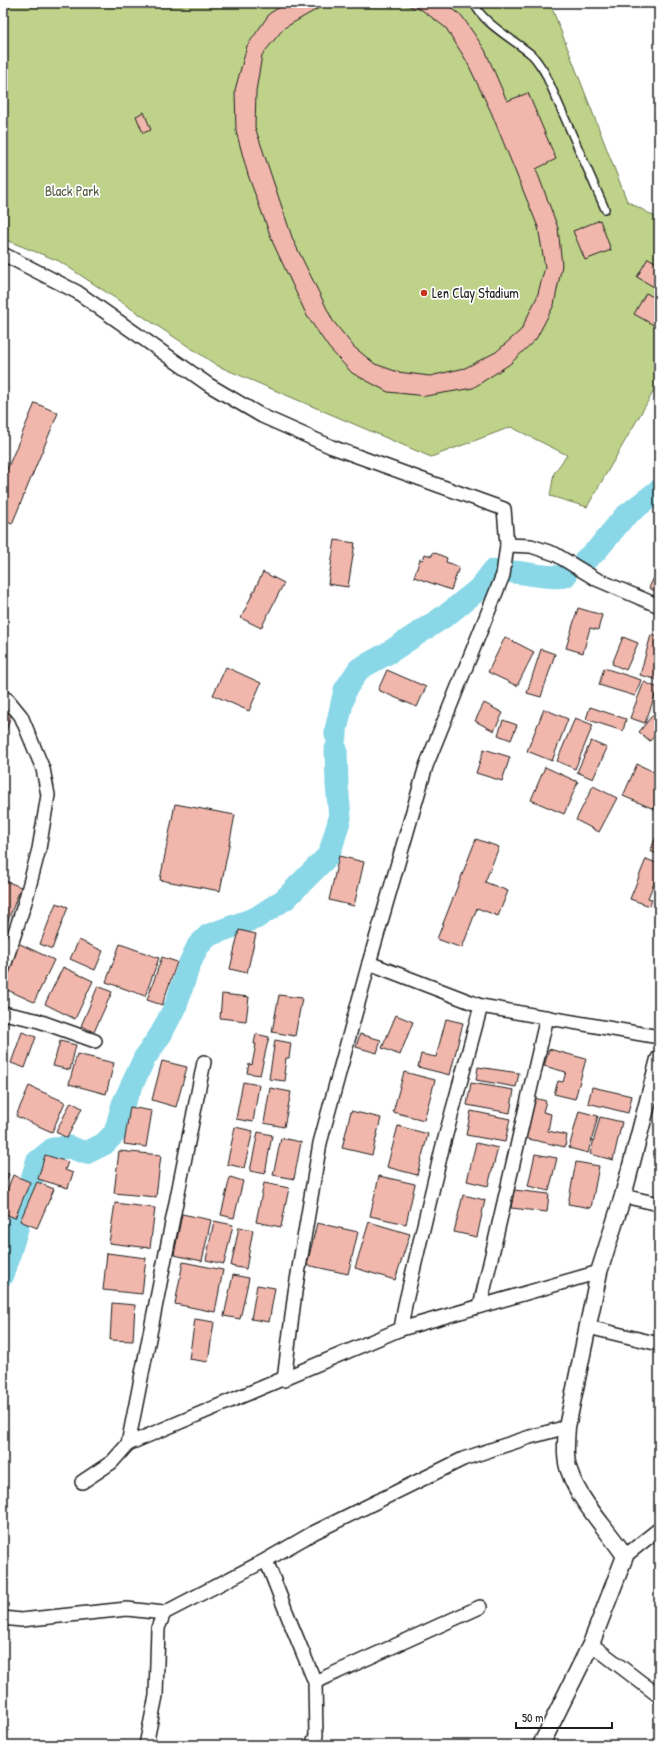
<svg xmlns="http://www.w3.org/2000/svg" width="662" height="1748" viewBox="0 0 662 1748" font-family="'Patrick Hand',sans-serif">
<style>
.green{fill:#bed389;stroke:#6d7852}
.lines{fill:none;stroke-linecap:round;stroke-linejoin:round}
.river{stroke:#89d7e7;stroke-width:23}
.building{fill:#f1b7ac;stroke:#1c1c1c}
.service-casing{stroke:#1c1c1c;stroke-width:10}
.minor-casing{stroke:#1c1c1c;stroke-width:16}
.tertiary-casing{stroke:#1c1c1c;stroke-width:19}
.service{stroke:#fff;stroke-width:7}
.minor{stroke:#fff;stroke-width:13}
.tertiary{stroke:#fff;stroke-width:16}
.poi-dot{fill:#c8321e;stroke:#fff;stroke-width:1.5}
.labels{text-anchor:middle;stroke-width:3.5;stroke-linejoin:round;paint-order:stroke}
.park-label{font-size:14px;fill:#555c42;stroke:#fff}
.poi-label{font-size:14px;fill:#1c1c1c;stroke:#fff;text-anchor:start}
</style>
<rect width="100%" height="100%" fill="#fff"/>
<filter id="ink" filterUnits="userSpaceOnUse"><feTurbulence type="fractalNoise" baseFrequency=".025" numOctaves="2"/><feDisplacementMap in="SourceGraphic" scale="8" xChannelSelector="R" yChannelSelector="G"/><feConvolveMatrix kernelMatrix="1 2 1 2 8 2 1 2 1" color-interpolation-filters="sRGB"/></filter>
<g filter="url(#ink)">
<!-- green -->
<polygon class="green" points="3,3 550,3 627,201 659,219 659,382 587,507 550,496 554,473 567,455 511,427 431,457 218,366 59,261 3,239"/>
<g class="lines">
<!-- river -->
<g class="river">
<polyline points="585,560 596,551 624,517 659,490"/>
<path d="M 513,572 C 530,573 549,579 565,576"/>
<polyline points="336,735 336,730 345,690 359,669 388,653 448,614 480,588 493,571"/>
<polyline points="3,1275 37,1162 53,1149 69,1147 86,1153 104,1144 115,1133 123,1104 144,1059 161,1034 176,1005 189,965 198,946 209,935 256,918 285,899 329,855 340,818 337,785 336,749"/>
</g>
</g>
<!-- building -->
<g class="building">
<polygon points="287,3 335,3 319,8 284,28 262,55 256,91 255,127 293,240 333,321 354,347 375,364 398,372 430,376 465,368 496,352 521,330 537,297 545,267 538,227 491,112 466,60 446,28 422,10 401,3 445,3 462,16 485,50 507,101 528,93 556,159 536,169 558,228 562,265 554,305 536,339 510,364 473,388 426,396 388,392 352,373 329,348 307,316 273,243 248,175 236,131 235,90 247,46 270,13"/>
<polygon points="144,112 151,130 143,133 136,116"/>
<polygon points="600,220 611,250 585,260 573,231"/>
<polygon points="648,258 659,264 659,290 637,277"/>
<polygon points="646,293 659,300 659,328 634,314"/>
<polygon points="35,403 58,413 12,524 3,520 3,479"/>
<polygon points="335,540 355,543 348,587 328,584"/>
<polygon points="433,552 447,558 446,562 459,567 451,590 414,577 420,559 423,560 425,554 432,556"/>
<polygon points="263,572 284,583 261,628 241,618"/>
<polygon points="656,573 659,575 659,593 649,588"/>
<polygon points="578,608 602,615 598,630 590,628 583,653 566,648"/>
<polygon points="651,635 659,637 659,680 640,675"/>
<polygon points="505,637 534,652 517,686 488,672"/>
<polygon points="623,637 638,643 626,670 612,664"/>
<polygon points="541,649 555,654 541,697 527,693"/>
<polygon points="226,667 261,683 249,711 213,695"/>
<polygon points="604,668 641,680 635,696 599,685"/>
<polygon points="387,670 426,687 417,707 378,690"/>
<polygon points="644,682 658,688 645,723 630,718"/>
<polygon points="484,703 503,713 494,731 475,721"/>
<polygon points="590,707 626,719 623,731 586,719"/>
<polygon points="659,707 659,731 650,741 639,732"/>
<polygon points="544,709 568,719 552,761 527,751"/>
<polygon points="3,712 11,714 3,742"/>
<polygon points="575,718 593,725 575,769 557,761"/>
<polygon points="503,720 517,725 511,740 498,735"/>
<polygon points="591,741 607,748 593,779 577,772"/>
<polygon points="484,749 510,757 502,781 476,773"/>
<polygon points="637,764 659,774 659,797 654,809 623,796"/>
<polygon points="545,767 578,782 564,814 531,800"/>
<polygon points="593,786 617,798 599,832 576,820"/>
<polygon points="175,804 235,815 220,891 160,880"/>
<polygon points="659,830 659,855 650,851"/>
<polygon points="476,839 499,847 485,882 508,891 498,916 477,908 462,948 437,939"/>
<polygon points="339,856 364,862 354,906 329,900"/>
<polygon points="646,859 659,864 659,877 657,876 648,898 652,899 650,906 630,899"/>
<polygon points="3,880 21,887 4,931 3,931"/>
<polygon points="56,903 68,907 52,949 40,944"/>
<polygon points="239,930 256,934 247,973 230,969"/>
<polygon points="79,940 103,951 95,970 70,959"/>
<polygon points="18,943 54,960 34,1002 3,988 3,975"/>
<polygon points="120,944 159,958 145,996 106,982"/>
<polygon points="162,957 177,962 162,1005 147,1000"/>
<polygon points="63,967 93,981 75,1019 45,1004"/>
<polygon points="98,986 112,992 94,1032 81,1026"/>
<polygon points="222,994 249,997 246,1021 220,1018"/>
<polygon points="279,995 302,998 295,1036 272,1032"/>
<polygon points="396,1015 413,1022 400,1055 382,1048"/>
<polygon points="446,1019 463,1023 450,1075 418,1067 421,1054 436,1057"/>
<polygon points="22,1032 36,1037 25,1068 11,1063"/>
<polygon points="256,1034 269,1037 260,1075 247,1073 249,1064 252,1065 256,1044 254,1044"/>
<polygon points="360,1034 381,1040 377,1053 356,1047"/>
<polygon points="275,1040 291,1043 289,1058 286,1058 284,1074 286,1074 285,1081 269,1079"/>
<polygon points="60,1041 76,1045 70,1070 53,1066"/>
<polygon points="549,1049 586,1059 575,1099 554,1094 558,1081 563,1082 566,1072 544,1066"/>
<polygon points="77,1054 114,1063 106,1094 69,1084"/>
<polygon points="162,1061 187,1067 176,1107 152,1100"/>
<polygon points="478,1067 519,1073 516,1087 476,1080"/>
<polygon points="404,1072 435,1080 424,1120 393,1112"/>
<polygon points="243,1082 259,1085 253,1122 236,1119"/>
<polygon points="471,1083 514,1090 510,1113 467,1105"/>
<polygon points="29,1086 65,1102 52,1132 16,1116"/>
<polygon points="592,1087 632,1096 628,1113 588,1103"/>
<polygon points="270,1088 291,1092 284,1127 264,1123"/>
<polygon points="534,1098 546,1101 543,1112 551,1114 548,1131 567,1135 565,1147 524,1138"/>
<polygon points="71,1102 82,1108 67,1138 56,1132"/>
<polygon points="130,1107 152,1111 146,1147 124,1144"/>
<polygon points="351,1111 381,1118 372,1155 342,1148"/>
<polygon points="471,1111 510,1119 505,1142 466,1135"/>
<polygon points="579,1111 598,1116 588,1153 569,1148"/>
<polygon points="600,1117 622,1122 613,1160 590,1154"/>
<polygon points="398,1126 428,1134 417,1175 387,1167"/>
<polygon points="235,1127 253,1131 244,1168 227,1164"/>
<polygon points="258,1132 272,1135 265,1174 250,1171"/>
<polygon points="281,1138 301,1142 294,1179 273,1175"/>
<polygon points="476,1143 498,1148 488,1186 467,1181"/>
<polygon points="119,1151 161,1155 156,1197 114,1193"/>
<polygon points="535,1154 557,1158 549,1191 528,1186"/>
<polygon points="45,1155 68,1162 65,1170 73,1173 68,1188 38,1179"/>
<polygon points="576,1162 599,1166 591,1208 568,1204"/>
<polygon points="3,1172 9,1174 3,1190"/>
<polygon points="13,1175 30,1182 15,1218 3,1213 3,1200"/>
<polygon points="379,1176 415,1184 406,1224 370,1216"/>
<polygon points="230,1177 243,1181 234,1218 221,1215"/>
<polygon points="37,1182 54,1189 37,1228 20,1221"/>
<polygon points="264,1183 289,1188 281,1227 256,1222"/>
<polygon points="514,1190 549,1194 547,1212 511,1208"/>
<polygon points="463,1195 485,1200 477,1237 454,1232"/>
<polygon points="115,1203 155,1208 150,1248 109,1243"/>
<polygon points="182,1214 211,1220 202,1261 174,1255"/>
<polygon points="214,1221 233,1225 224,1264 206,1260"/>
<polygon points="369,1222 410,1234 395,1280 355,1268"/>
<polygon points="317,1223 358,1232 348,1274 307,1265"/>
<polygon points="239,1227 253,1230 246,1269 231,1266"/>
<polygon points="107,1253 146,1258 142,1294 103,1290"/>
<polygon points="183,1262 223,1270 215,1312 175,1304"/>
<polygon points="233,1275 249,1278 240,1319 224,1316"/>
<polygon points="257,1285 275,1288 269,1322 251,1319"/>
<polygon points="112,1303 135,1305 133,1341 110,1340"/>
<polygon points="195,1319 214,1322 208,1362 189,1359"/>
</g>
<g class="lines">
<!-- service casing -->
<g class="service-casing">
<path id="service" d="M 474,3 C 482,23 516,41 532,55 C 537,60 541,67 545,73 L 605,209"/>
</g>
<!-- minor casing -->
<g class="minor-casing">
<g id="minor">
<polyline points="3,254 77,292 209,385 262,416 332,447 504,509 507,545 503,575 426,766 369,963 481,1006"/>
<polyline points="507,545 531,546 555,554 596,579 659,606"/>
<polyline points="3,697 8,700 21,716 43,769 48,795 39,849 25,902 3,969"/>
<polyline points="3,1013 36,1020 95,1041"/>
<polyline points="623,1196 659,1204"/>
<polyline points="480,1306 547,1017"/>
<polyline points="588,1327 659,1344"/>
<polyline points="401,1329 405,1305 442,1149 481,1006 659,1037"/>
<polyline points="284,1380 295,1292 320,1143 369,963"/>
<polyline points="128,1444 204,1062"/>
<polyline points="82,1482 112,1462 128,1444 401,1329 599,1272"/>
<polyline points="625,1556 659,1529"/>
<polyline points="266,1560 291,1624 315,1682 316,1736 312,1745"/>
<polyline points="3,1618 21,1620 127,1609 164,1613"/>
<polyline points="591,1644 659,1696"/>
<polyline points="315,1682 480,1607"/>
<polyline points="146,1745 156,1696 158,1628 164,1613 266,1560 313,1533 463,1459 530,1437 567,1427"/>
</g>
</g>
<!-- tertiary casing -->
<g class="tertiary-casing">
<path id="tertiary" d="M 541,1745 L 591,1644 L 625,1556 C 608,1530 580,1502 570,1473 C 564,1459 566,1443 567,1427 L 599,1272 L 623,1196 L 659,1059"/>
</g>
<!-- service -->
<use href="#service" class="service"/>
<!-- minor -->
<use href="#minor" class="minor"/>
<!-- tertiary -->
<use href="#tertiary" class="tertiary"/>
</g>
</g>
<!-- markers -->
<circle class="poi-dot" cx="424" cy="293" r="4"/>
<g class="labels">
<!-- park labels -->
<g class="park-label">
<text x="72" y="196">Black Park</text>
</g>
<!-- poi labels -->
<g class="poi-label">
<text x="432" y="298">Len Clay Stadium</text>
</g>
</g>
<!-- margin -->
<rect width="662" height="1748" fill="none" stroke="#fff" stroke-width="16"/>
<rect x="8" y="8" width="646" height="1732" fill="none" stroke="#1c1c1c" stroke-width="1.5" filter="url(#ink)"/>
<!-- scale -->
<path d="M516 1722v6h96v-6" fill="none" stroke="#1c1c1c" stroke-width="2"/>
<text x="522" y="1722" font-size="12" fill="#1c1c1c" stroke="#ffffff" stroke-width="3" paint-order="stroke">50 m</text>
</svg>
